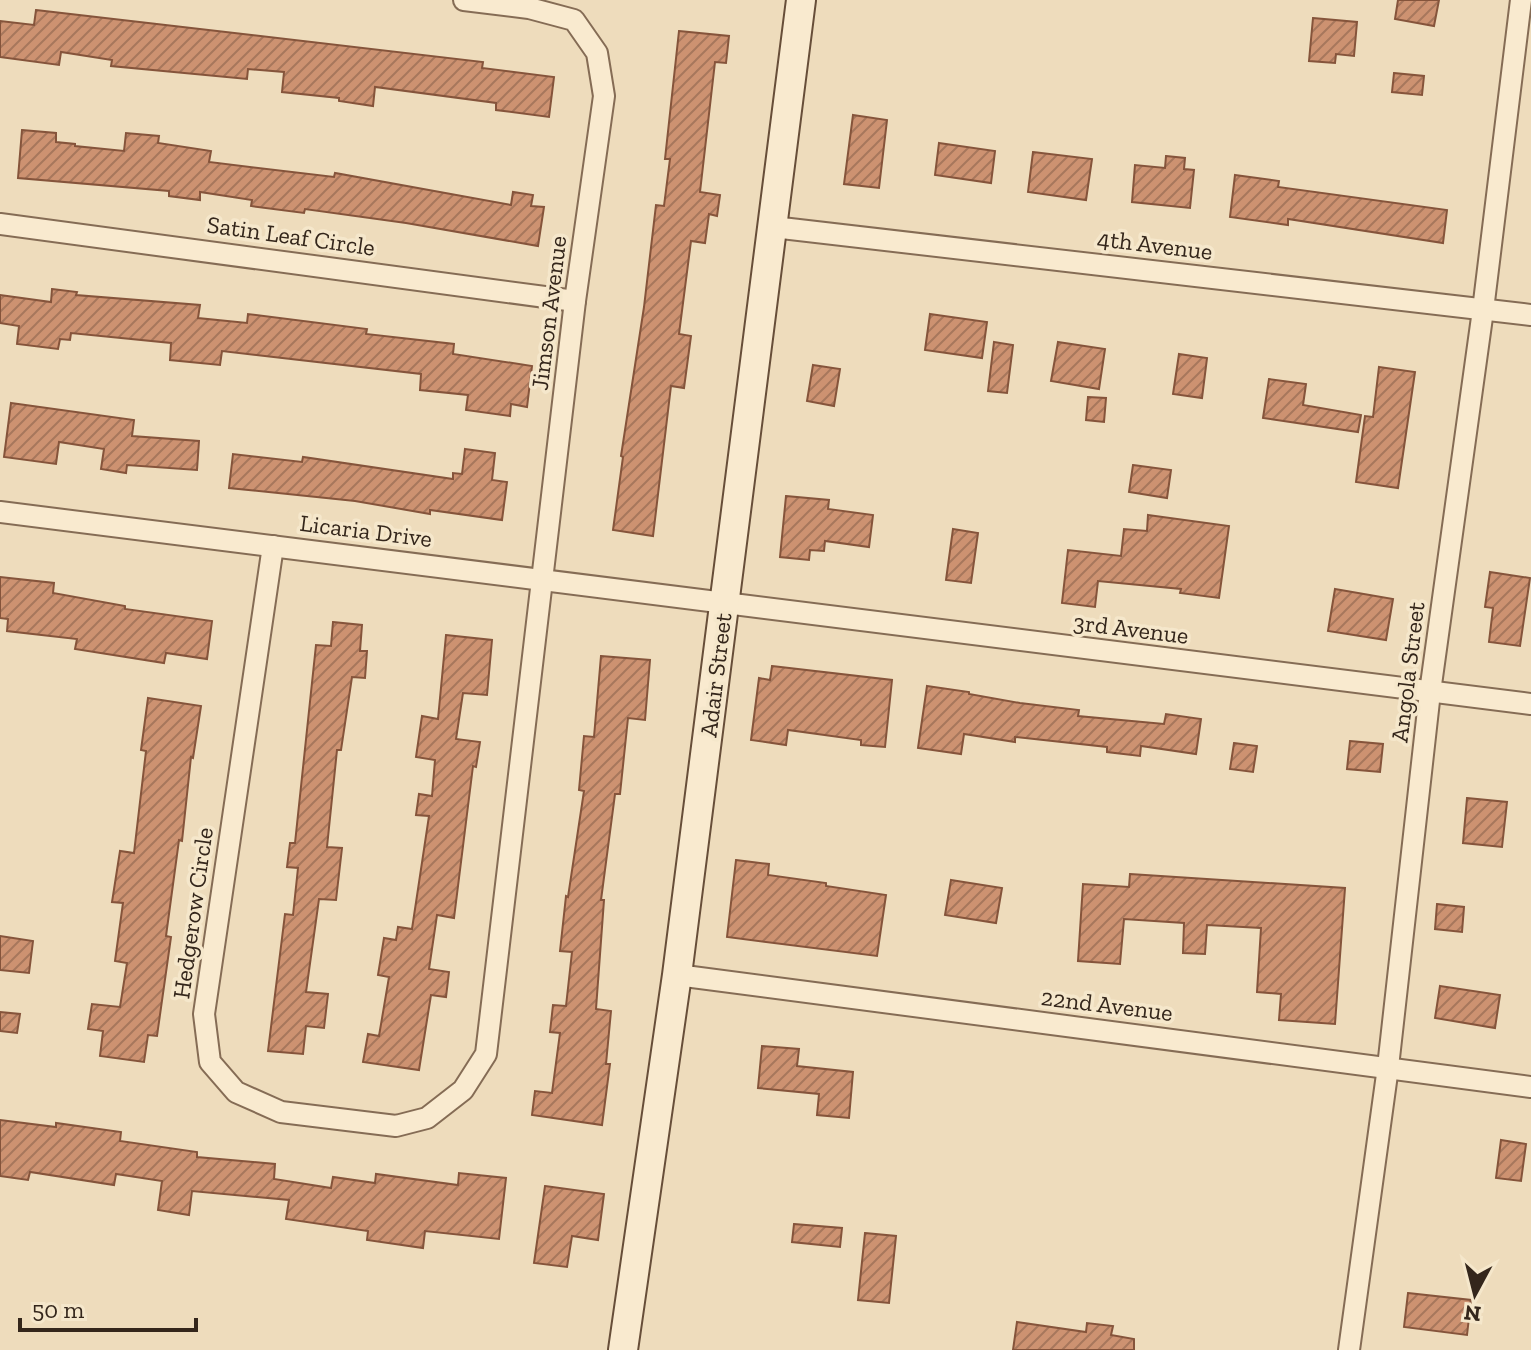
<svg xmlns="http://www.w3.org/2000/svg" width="1531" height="1350" viewBox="0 0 1531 1350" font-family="'Zilla Slab',serif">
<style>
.building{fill:url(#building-hatch);stroke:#85543b;stroke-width:2}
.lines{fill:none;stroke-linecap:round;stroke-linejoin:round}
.street-casing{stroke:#856c55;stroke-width:24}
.secondary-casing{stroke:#674e39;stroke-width:32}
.street{stroke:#f9eacf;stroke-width:20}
.secondary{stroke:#f9eacf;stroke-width:28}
.labels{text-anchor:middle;stroke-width:7;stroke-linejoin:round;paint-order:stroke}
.street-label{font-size:24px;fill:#34261b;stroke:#f5e7cb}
</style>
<defs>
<pattern id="building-hatch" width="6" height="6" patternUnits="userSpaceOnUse" patternTransform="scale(2)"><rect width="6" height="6" fill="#cd9271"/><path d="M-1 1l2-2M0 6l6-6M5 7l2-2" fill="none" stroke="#a7775c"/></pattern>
</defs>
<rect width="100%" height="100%" fill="#eedcbc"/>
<!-- building -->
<g class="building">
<polygon points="1398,0 1439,0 1434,26 1395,19"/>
<polygon points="36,10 483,62 482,68 554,77 549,117 496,110 496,103 375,87 373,106 339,101 339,98 282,92 284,72 248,69 247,79 111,66 112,60 61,52 59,65 0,57 0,21 34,25"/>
<polygon points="1313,18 1357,22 1354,56 1336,54 1335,63 1309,61"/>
<polygon points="679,31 729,36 726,63 715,62 700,192 720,195 717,216 709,214 705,243 691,241 679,334 691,336 684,388 671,386 653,536 613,530 623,457 621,456 644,307 656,205 664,206 670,159 665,159"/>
<polygon points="1394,73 1424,76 1422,95 1392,92"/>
<polygon points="853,115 887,120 879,188 844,184"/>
<polygon points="22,130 56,133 56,142 75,144 75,146 124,151 126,133 159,136 158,143 211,151 209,162 334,177 335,173 511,205 513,192 533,195 531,206 544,207 538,246 406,223 305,209 304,213 251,206 252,200 200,192 200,200 169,196 169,191 18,178"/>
<polygon points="939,143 995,151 991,183 935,175"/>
<polygon points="1033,152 1092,159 1086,200 1028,192"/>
<polygon points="1166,156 1185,158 1184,169 1194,170 1190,208 1132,202 1135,165 1165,168"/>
<polygon points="1235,175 1279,181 1278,187 1447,210 1443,243 1288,219 1288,225 1230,217"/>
<polygon points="52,289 77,292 76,295 200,305 198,318 247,323 248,314 367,329 366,334 454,344 453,354 532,366 527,407 511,404 510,416 466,410 468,395 420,390 421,374 222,351 220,365 170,360 171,343 71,333 70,340 60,339 58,349 17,344 19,326 0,323 0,295 51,302"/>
<polygon points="930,314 987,322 982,358 925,350"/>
<polygon points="994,342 1013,345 1007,393 988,391"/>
<polygon points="1058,342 1105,349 1099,389 1051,381"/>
<polygon points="1179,354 1207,358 1202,398 1173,394"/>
<polygon points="813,365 840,369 834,406 807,401"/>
<polygon points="1379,367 1415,372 1398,488 1356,482 1365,416 1373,417"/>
<polygon points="1269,379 1306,384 1303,405 1361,415 1358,432 1263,418"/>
<polygon points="1088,397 1106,398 1104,422 1086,420"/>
<polygon points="11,403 134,420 132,436 199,441 197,470 127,465 126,473 101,469 104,449 59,442 56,464 4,457"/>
<polygon points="465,449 495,453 492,480 507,482 502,520 430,510 430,514 355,501 229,488 233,454 302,462 303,457 453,479 453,473 462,474"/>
<polygon points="1133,465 1171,470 1167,498 1129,492"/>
<polygon points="786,496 829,500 828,509 873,515 869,547 825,541 824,551 810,550 809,560 780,557"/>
<polygon points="1148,515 1229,526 1219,598 1180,593 1181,589 1098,581 1095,607 1062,603 1068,550 1121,556 1124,529 1147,531"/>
<polygon points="953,529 978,533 971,583 946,580"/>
<polygon points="1490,572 1530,578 1520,646 1489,642 1493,608 1485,607"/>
<polygon points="0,577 54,583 53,593 125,606 125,609 212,621 207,659 166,653 164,663 75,649 77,639 7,631 8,619 0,618"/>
<polygon points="1335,589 1393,599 1386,640 1328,631"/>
<polygon points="333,622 362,625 360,651 367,651 365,678 352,677 341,750 337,750 327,847 342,848 336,900 319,899 306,992 328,994 324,1028 306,1026 303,1054 268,1051 285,914 293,915 298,868 287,867 290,843 295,843 316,645 331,646"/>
<polygon points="446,635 492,640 487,695 463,693 456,739 480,742 476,767 473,766 454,918 437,915 429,969 449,972 446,997 431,995 419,1070 363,1062 368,1034 379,1036 389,977 378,975 384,938 396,940 398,927 412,929 429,816 416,815 419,794 432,796 435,760 416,757 422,716 438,719"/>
<polygon points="601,656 650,660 645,720 628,718 620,794 615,794 601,900 604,900 596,1009 611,1011 606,1064 610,1064 602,1125 532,1115 535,1091 552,1093 560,1033 550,1032 553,1005 566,1006 572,952 560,951 566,896 568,897 584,791 579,790 584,736 594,737"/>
<polygon points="772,666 892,680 885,747 861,745 861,740 788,730 786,745 751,740 759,678 770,680"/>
<polygon points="927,686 969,692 969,694 1020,703 1079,710 1078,716 1164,724 1166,714 1201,719 1196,754 1141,746 1140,756 1107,752 1107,747 1015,737 1015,742 964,734 961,754 918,748"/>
<polygon points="148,698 201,706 193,758 191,757 182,841 179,840 166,936 171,937 157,1036 148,1035 144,1062 100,1056 103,1031 88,1029 92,1004 120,1007 127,963 115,961 123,903 112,902 120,851 134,853 146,751 141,750"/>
<polygon points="1350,741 1383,744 1380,772 1347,769"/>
<polygon points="1234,743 1257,746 1253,772 1230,769"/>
<polygon points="1467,798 1507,802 1502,847 1463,843"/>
<polygon points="736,860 769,864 768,875 826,883 826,886 886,895 877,956 727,937"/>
<polygon points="1130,874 1345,888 1335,1024 1279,1020 1281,994 1257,992 1261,928 1207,925 1205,954 1183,953 1184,923 1124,919 1120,964 1078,961 1083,884 1129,887"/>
<polygon points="951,880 1002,888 996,923 945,915"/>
<polygon points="1437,904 1464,907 1462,932 1435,929"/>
<polygon points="0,936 33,941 29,973 0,970"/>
<polygon points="1440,986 1500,995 1495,1028 1435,1018"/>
<polygon points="0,1012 20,1014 17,1033 0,1031"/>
<polygon points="762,1046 799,1049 797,1066 853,1072 849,1118 817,1115 819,1094 758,1088"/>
<polygon points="0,1120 56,1127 56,1123 121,1132 120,1141 197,1152 197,1157 275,1164 274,1179 331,1188 333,1177 375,1183 376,1174 458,1185 459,1173 506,1178 499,1239 425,1231 423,1248 367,1240 368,1231 286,1219 289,1200 192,1191 189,1215 158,1210 162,1181 116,1174 114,1185 30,1172 28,1180 0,1176"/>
<polygon points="1501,1140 1526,1144 1521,1181 1496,1178"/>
<polygon points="545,1186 604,1194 598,1240 572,1236 567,1267 534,1263"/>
<polygon points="794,1224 842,1228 840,1247 792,1242"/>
<polygon points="865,1233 896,1236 889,1303 858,1300"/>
<polygon points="1408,1293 1471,1300 1467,1335 1404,1327"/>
<polygon points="1017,1322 1086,1332 1087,1323 1113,1326 1111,1335 1134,1339 1134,1350 1013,1350"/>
</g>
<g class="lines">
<!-- street casing -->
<g class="street-casing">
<g id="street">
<polyline points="0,224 575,301"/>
<polyline points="773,227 1531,315"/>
<polyline points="0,512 1531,704"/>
<polyline points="273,546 204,1014 210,1062 236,1092 281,1112 396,1126 427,1118 463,1090 486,1054 575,301 604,96 597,53 574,20 529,8 464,0"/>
<polyline points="677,975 1531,1087"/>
<polyline points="1349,1350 1388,1067 1430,692 1483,310 1521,0"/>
</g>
</g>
<!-- secondary casing -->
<g class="secondary-casing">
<polyline id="secondary" points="623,1350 677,975 801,0"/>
</g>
<!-- street -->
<use href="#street" class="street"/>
<!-- secondary -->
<use href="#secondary" class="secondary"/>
</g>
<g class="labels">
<!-- street labels -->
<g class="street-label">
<text transform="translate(291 236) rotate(8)" y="8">Satin Leaf Circle</text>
<text transform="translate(1155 245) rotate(7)" y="8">4th Avenue</text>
<text transform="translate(549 313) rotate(-83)" y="8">Jimson Avenue</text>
<text transform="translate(366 531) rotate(7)" y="8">Licaria Drive</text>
<text transform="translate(1131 629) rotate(7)" y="8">3rd Avenue</text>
<text transform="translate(1408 672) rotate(-83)" y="8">Angola Street</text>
<text transform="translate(716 675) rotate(-83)" y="8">Adair Street</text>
<text transform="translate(193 913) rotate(-82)" y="8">Hedgerow Circle</text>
<text transform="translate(1107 1005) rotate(7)" y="8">22nd Avenue</text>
</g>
</g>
<!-- north arrow -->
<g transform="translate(1475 1294) rotate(187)" stroke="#f5e7cb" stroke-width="6" paint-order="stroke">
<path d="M0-6L14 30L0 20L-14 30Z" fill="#34261b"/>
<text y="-12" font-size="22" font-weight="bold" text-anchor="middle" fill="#34261b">N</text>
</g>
<!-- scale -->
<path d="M20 1318v12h176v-12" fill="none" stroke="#34261b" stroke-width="4"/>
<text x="32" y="1318" font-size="24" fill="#34261b" stroke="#f5e7cb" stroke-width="6" paint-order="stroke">50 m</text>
</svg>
